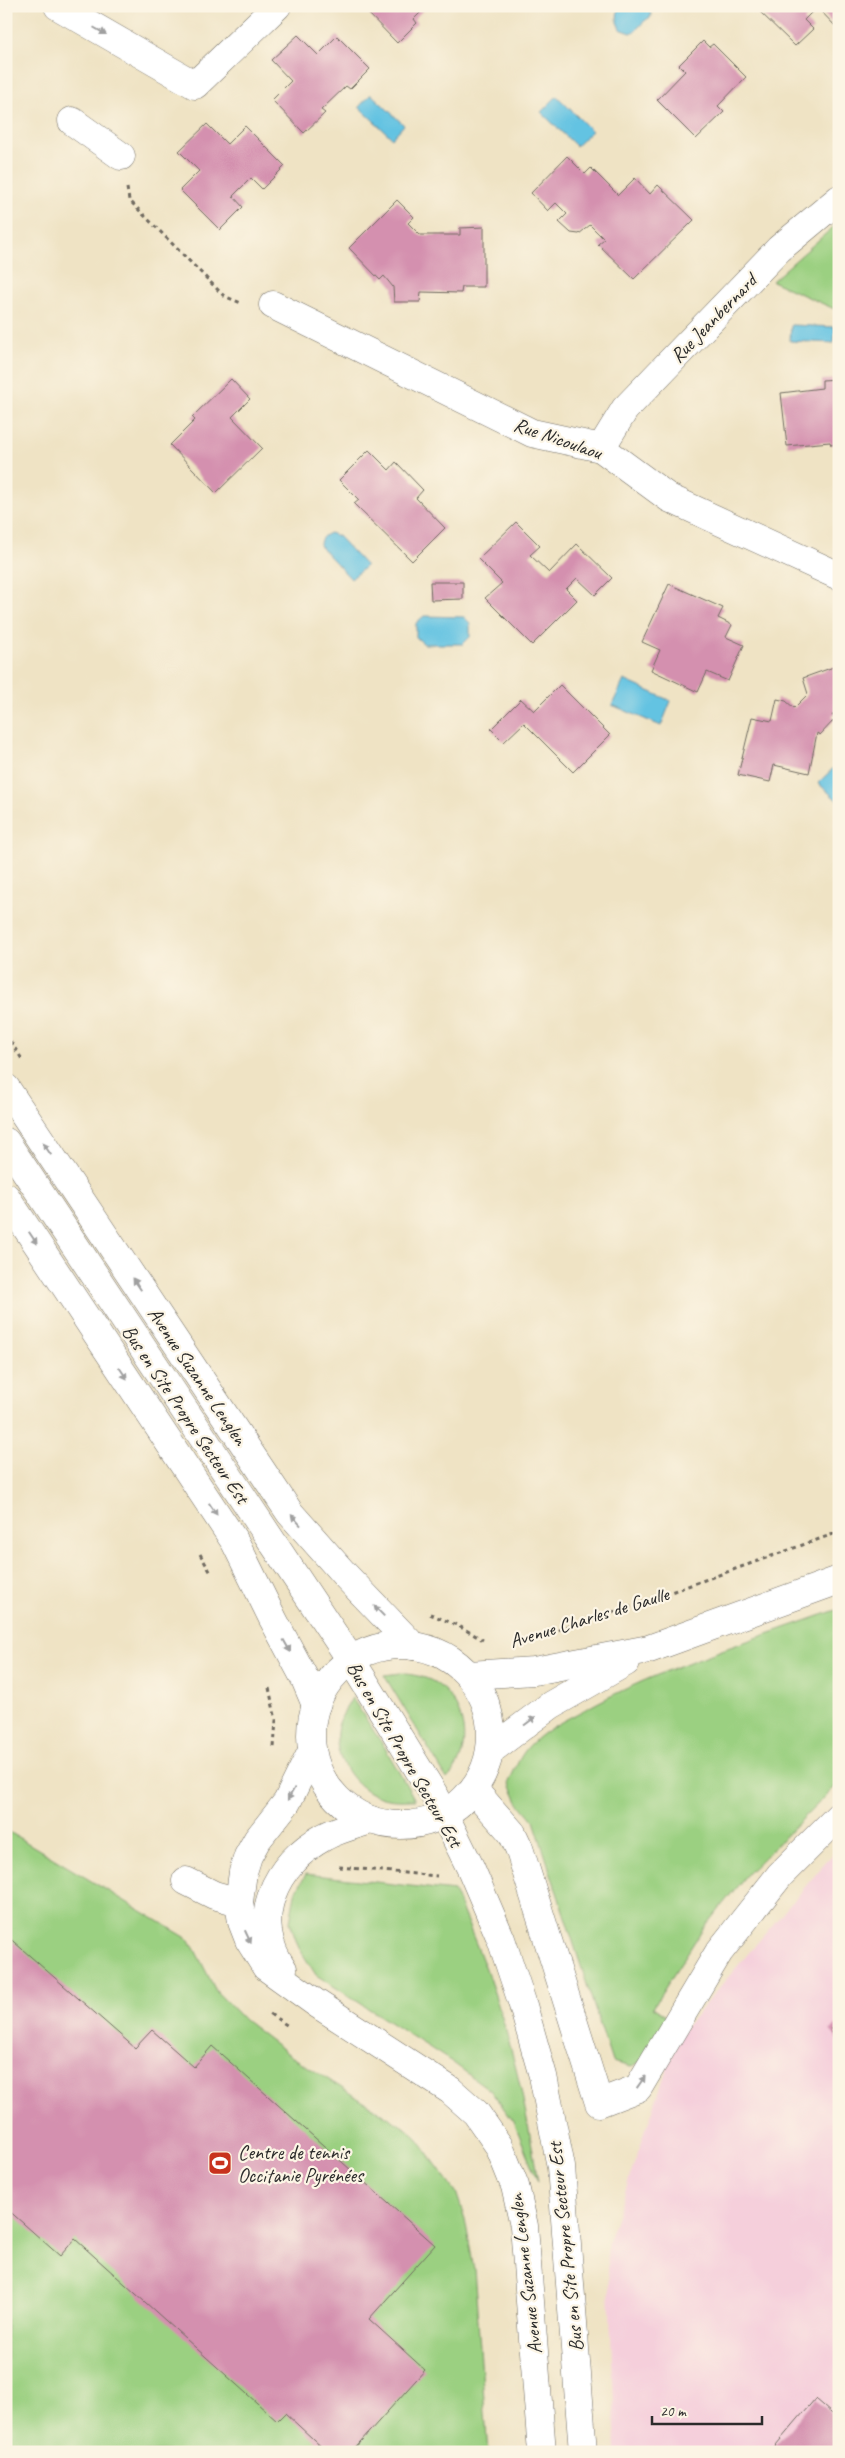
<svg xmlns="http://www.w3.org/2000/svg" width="845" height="2458" viewBox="0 0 845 2458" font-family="Caveat,sans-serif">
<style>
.built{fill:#f5cfdb}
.grass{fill:#9bd081;stroke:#637e56}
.water{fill:#64c3e2;stroke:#487786}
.building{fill:#d490af}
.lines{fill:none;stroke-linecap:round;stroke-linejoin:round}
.minor-casing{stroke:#706b61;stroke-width:29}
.path{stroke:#706b61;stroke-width:3;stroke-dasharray:4 4;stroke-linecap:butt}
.minor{stroke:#fff;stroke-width:28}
.oneway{fill:#a0a0a0}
.labels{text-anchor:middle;stroke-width:4.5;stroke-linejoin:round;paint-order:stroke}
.street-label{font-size:20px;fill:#2b2b2b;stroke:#fcf5e5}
.poi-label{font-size:20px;fill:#2b2b2b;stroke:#fcf5e5;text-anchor:start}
</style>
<rect width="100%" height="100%" fill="#fcf5e5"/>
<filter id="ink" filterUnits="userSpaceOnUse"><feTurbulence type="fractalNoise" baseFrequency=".02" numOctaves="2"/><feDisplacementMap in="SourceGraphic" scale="10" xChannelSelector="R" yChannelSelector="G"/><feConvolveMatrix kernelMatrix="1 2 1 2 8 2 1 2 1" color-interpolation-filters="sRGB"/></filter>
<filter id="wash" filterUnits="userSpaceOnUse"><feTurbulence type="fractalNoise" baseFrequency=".0096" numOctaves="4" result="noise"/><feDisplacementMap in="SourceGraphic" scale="20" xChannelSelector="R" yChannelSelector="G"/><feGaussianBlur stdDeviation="1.12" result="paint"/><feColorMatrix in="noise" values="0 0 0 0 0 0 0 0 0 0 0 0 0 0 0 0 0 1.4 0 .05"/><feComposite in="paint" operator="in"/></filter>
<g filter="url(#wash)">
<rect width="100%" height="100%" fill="#efe3c4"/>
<!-- built -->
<polygon class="built" points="839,1847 839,2452 616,2452 607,2244 678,2036"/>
<!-- grass -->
<g class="grass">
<polygon points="839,222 839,311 772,281"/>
<path d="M 839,1609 L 839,1783 L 747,1874 L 702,1930 L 653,2007 L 670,2019 L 647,2058 L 631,2067 L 612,2062 L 534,1821 L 518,1802 L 509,1782 C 515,1769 520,1755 530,1745 C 544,1730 565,1720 584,1710 C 664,1666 753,1640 839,1609 Z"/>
<path d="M 401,1673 C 412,1675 424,1676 434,1682 C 466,1703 475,1751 447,1779 L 384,1675 Z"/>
<path d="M 352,1698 L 385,1748 L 415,1800 C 404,1800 394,1801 383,1798 C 354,1790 331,1757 338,1726 C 341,1716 347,1706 352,1698 Z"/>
<polygon points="6,1830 190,1940 216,1991 244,2020 291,2056 413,2133 456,2192 465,2219 474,2269 488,2452 6,2452"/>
<path d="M 306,1874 L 454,1891 C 470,1929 487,1968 499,2008 C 517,2064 529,2124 538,2182 L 514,2122 L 490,2090 L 452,2062 L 316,1975 L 299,1948 L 290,1922 L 295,1894 Z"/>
</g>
<!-- water -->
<g class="water">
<path d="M 618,6 L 650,6 L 651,17 C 640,22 639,30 631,33 L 620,29 L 617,22 Z"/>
<polygon points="371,94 404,125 392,138 359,107"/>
<polygon points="557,96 592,131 576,146 541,112"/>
<polygon points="791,325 835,327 834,343 790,341"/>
<path d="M 330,533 L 338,536 L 366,566 L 351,579 L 320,546 C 320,538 323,536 330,533 Z"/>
<polygon points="424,616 464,617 470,623 470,637 463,644 424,644 416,637 416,623"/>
<polygon points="624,680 671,701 661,726 612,705"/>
<polygon points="839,763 839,800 838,801 818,783"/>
</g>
<g id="blocks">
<!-- building -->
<g class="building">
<polygon points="367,6 427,6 414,19 417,23 397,43 364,9"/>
<polygon points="754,6 839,6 839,30 817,7 804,20 813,29 795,46"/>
<polygon points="298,35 318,55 337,36 370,69 350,89 346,86 321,110 325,113 304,133 272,100 291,81 271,60"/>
<polygon points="703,41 709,47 713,44 746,77 718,106 724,112 696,139 657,100 685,71 679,65"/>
<polygon points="207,124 227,144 245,126 285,166 262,189 251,178 233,196 243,207 220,230 180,190 199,171 179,151"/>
<polygon points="567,156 585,174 591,168 618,195 635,178 650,194 658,185 694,220 634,279 598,244 604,239 590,225 579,234 571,233 559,222 567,214 556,203 548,211 531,193"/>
<polygon points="397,200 414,217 408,223 420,235 460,235 460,228 484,227 484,287 462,287 461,293 421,292 420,302 394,302 393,287 384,276 380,280 349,248"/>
<polygon points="231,379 250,399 232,417 262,448 216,493 170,445 195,420 192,417"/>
<polygon points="839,379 839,444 831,445 830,442 787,446 781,393 822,388 822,380"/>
<polygon points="369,450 389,470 396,462 423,490 416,498 445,528 412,561 354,504 359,500 339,480"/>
<polygon points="516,522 540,546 530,555 549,573 577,544 612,578 595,595 577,578 566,589 577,600 532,645 485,598 502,583 478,559"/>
<polygon points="430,582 463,582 463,599 431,600"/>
<polygon points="669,584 723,608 718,618 732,625 726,637 744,645 728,681 707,672 698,692 651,670 660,650 642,642"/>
<polygon points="839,665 839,713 832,715 835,719 820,735 817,733 809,773 774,765 770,782 738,775 752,717 772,721 777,699 786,701 794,708 808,694 803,678"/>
<polygon points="560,685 610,735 573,772 524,723 504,742 491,729 521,699 534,711"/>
<polygon points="6,1935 135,2048 152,2030 194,2067 212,2046 435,2245 369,2319 425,2370 351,2452 327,2452 285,2413 277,2421 75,2239 60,2256 6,2208"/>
<polygon points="839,2024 839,2041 830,2030"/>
<polygon points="815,2399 839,2420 839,2452 770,2452"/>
</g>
</g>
</g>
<g filter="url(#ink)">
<use href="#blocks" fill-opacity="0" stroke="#706b61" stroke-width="1"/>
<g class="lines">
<!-- minor casing -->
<g class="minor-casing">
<g id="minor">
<polyline points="58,6 195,85 277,6"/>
<polyline points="72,121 121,156"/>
<polyline points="273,305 532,433 601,448 669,498 839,576"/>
<polyline points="601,448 625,409 779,249 839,199"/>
<polyline points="6,1088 290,1513 345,1575 413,1646"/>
<polyline points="6,1142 351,1660 435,1796 471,1869 501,1939 522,2002 543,2076 561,2167 583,2452"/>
<polyline points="6,1197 235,1542 273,1619 305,1679 316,1705"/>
<circle cx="401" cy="1735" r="90"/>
<polyline points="469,1675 534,1671 649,1649 839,1580"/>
<polyline points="491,1750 551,1705 626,1662"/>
<polyline points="312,1751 287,1802 257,1840 248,1856 243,1872 239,1902 242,1922 249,1940 266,1967 316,2003 450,2090 476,2113 499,2146 515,2186 524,2226 542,2452"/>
<polyline points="474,1790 512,1833 519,1848 599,2103 638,2088 719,1952 780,1875 839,1816"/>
<polyline points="186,1881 214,1895 239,1902"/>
<path d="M 283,1969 C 249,1919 274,1864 324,1837 C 338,1829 355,1825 371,1820"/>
</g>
</g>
<!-- path -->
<g class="path">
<polyline points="127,188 129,200 224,296 241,303"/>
<polyline points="6,1035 22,1059"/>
<polyline points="200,1554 211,1573"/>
<polyline points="430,1614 457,1625 483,1640"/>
<polyline points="551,1632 629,1607 839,1532"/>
<polyline points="269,1688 276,1720 274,1748"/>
<polyline points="339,1867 437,1876"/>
<polyline points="270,2014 288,2026"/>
</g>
<!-- minor -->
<use href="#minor" class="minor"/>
</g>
<!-- one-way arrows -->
<defs><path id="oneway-solid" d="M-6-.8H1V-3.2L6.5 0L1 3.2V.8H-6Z" transform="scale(1.25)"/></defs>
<g class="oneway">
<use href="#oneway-solid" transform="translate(100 31) rotate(30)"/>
<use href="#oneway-solid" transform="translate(47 1149) rotate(-124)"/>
<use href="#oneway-solid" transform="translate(33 1238) rotate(56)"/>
<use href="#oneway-solid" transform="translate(137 1284) rotate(-124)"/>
<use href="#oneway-solid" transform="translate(123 1373) rotate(56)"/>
<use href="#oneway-solid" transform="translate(213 1509) rotate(56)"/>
<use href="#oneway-solid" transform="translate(296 1520) rotate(-132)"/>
<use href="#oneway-solid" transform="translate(379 1611) rotate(-134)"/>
<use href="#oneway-solid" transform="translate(287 1646) rotate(61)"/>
<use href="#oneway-solid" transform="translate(530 1721) rotate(-37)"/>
<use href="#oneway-solid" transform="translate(291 1794) rotate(120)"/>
<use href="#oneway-solid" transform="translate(248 1937) rotate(65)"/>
<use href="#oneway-solid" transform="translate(641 2082) rotate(-55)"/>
</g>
</g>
<!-- icons -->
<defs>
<g id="stadium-square" transform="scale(1.25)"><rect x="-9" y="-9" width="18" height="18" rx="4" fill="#c8321e" stroke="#fcf5e5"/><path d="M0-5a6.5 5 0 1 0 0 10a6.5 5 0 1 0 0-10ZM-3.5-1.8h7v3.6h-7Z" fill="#fff"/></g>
</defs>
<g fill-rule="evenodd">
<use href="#stadium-square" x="220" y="2163"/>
</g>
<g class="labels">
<!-- street labels -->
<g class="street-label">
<text transform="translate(713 318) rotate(-46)" y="7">Rue Jeanbernard</text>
<text transform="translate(558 438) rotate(19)" y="7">Rue Nicoulaou</text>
<text transform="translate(198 1376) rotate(56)" y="7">Avenue Suzanne Lenglen</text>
<text transform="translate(186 1414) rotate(56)" y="7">Bus en Site Propre Secteur Est</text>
<text transform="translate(589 1617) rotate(-17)" y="7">Avenue Charles de Gaulle</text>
<text transform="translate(405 1754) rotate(60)" y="7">Bus en Site Propre Secteur Est</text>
<text transform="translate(565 2247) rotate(-96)" y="7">Bus en Site Propre Secteur Est</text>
<text transform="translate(525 2274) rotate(-97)" y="7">Avenue Suzanne Lenglen</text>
</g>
<!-- poi labels -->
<g class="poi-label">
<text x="238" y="2159">Centre de tennis<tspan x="238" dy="23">Occitanie Pyrénées</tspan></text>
</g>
</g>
<!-- margin -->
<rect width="845" height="2458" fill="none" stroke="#fcf5e5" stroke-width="25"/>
<!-- scale -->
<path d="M652 2416v8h110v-8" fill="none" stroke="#2b2b2b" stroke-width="2.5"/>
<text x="660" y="2416" font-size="15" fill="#2b2b2b" stroke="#fcf5e5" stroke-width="4" paint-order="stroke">20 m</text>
</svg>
